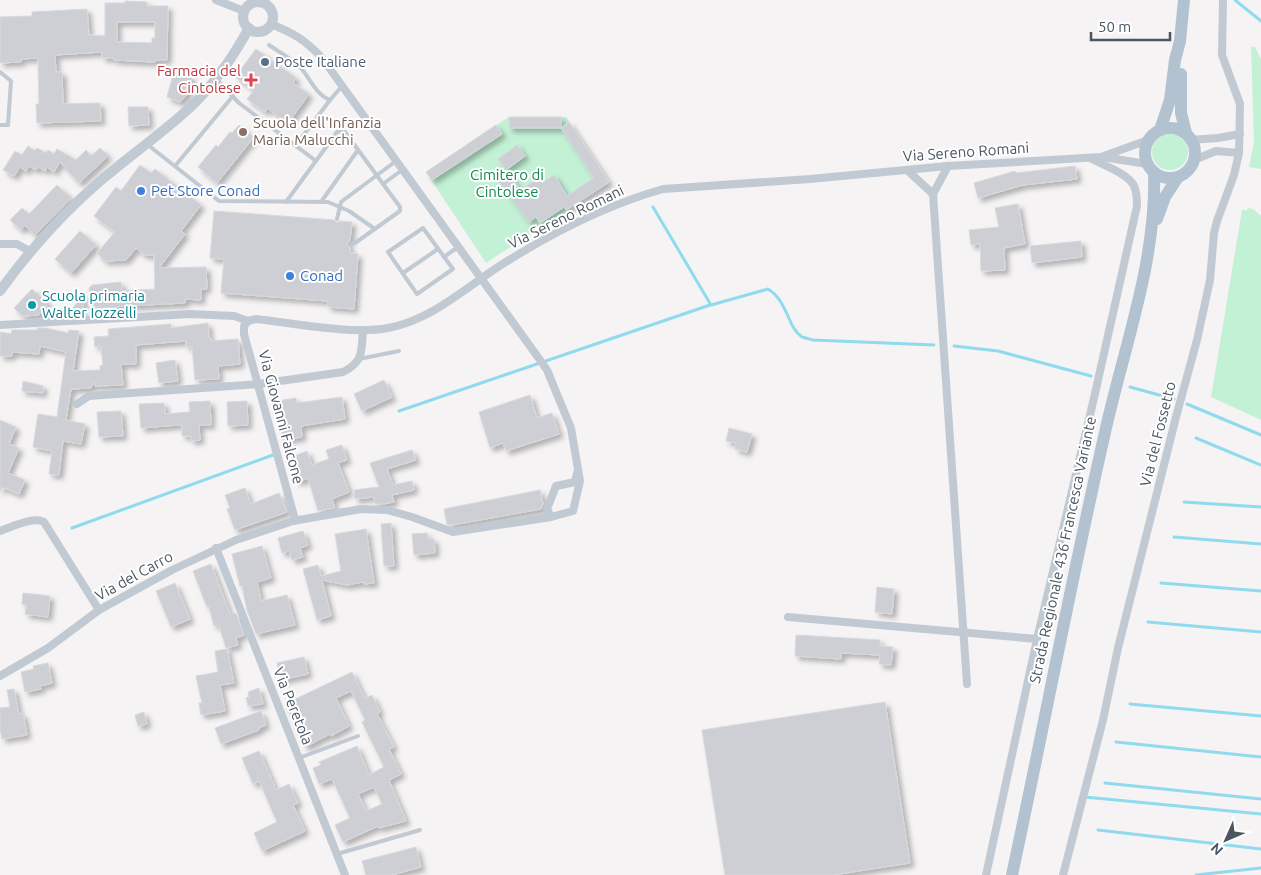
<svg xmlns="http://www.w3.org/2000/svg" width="1261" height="875" viewBox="0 0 1261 875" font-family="Ubuntu,sans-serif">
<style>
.green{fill:#c3f1d5}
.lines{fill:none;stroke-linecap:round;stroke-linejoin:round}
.stream{stroke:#90daee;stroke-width:3}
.building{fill:#cdcfd5;stroke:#d7d9de;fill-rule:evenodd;filter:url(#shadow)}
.service{stroke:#c1cad2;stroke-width:4}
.minor{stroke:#c1cad2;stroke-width:8}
.tertiary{stroke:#c1cad2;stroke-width:10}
.primary{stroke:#b3c2d1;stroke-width:12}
.service-dot{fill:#5c6f8a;stroke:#fff;stroke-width:2}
.health-dot{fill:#e0444e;stroke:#fff;stroke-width:2}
.education-dot{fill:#8d6e63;stroke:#fff;stroke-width:2}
.shop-dot{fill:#3f7fe0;stroke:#fff;stroke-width:2}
.culture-dot{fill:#0f9aa8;stroke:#fff;stroke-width:2}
.labels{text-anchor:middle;stroke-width:4;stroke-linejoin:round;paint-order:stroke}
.service-label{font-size:15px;fill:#4e5e75;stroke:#fff;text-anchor:start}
.health-label{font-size:15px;fill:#be3a42;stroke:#fff;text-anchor:end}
.education-label{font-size:15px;fill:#785e54;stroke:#fff;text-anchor:start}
.street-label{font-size:15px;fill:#4a5661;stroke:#fff}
.park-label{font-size:15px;fill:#17864f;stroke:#fff}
.shop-label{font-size:15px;fill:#366cbe;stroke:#fff;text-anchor:start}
.culture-label{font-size:15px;fill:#0d838f;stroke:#fff;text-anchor:start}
</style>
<defs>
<filter id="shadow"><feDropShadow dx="4" dy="4" stdDeviation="2.5" flood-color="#0004"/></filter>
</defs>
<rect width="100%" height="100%" fill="#f5f3f3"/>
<!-- green -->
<g class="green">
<polygon points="1251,47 1255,47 1261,59 1261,169 1249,167 1254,142"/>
<polygon points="509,117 566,117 609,182 486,263 426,172"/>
<circle cx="1170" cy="152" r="18"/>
<polygon points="1248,208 1253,209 1261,216 1261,420 1211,397 1242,210 1247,210"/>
</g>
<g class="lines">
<!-- stream -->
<g class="stream">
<polyline points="1235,0 1261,21"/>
<path d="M 653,207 L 711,305 L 768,289 C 788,301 787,327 802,337 C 805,338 810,339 813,340 L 934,345"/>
<polyline points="954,346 998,351 1091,376"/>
<polyline points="1130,387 1174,399"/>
<polyline points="1187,404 1261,435"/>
<polyline points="399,411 710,305"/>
<polyline points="1196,438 1261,465"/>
<polyline points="1184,502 1261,507"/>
<polyline points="72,528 273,455"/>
<polyline points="1174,537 1261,544"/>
<polyline points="1161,583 1261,591"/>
<polyline points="1148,622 1261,632"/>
<polyline points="1130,704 1261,716"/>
<polyline points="1116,742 1261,757"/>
<polyline points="1105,783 1261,799"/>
<polyline points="1085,797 1261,814"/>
<polyline points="1098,830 1261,849"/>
<polyline points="1196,875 1261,868"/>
</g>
</g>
<!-- building -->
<g class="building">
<path d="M 125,1 L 147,2 L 147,6 L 168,6 L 167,60 L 155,60 L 155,62 L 114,60 L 114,58 L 102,58 L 102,52 L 55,55 L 56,72 L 62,72 L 63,104 L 100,103 L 101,121 L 37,123 L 36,104 L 39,104 L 38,58 L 21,59 L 21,62 L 0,63 L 0,17 L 32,16 L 32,12 L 87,9 L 89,35 L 105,36 L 105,3 L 125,3 ZM 117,22 L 155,22 L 155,38 L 152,38 L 152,43 L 117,42 Z"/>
<polygon points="256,49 296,78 293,83 309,94 288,123 267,108 265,112 247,99 254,90 235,77"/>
<polygon points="174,71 192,77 187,95 180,102 167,97"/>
<polygon points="128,107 148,107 149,125 129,126"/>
<rect x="509" y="117" width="52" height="11"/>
<polygon points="569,122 609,182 566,210 564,207 540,223 536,217 529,222 497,179 508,172 520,190 539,178 542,183 554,175 567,196 594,178 561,128"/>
<polygon points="239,125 254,137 217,183 198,167 216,145 218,147 230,132 232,133"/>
<polygon points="496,125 502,134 432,180 426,172"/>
<polygon points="517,145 525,156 506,170 498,159"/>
<polygon points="28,146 35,151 37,148 46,153 48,150 54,154 57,149 76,160 86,150 91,156 100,148 108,156 79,183 60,162 54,172 47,167 45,171 38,167 36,170 29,166 26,171 20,167 14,176 3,170 15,151 22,155"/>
<polygon points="140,165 151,173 155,169 201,205 181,231 185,234 159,268 206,267 207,289 201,289 201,300 185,299 185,303 126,306 91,309 89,288 92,285 121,282 122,291 155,289 154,255 144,255 136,248 126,260 105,261 97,253 115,232 94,216 116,187 121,191"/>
<polygon points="1075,166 1077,179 1023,185 978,198 974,183 1015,171 1016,173"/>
<polygon points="57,185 71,198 35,235 25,226 21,230 10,220 22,208 29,214"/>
<polygon points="1018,204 1025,244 1004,248 1005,270 981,271 980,244 971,245 969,230 999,227 995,208"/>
<polygon points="214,211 334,220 337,223 340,221 352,222 350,240 347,244 350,248 350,253 358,254 354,309 328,307 328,301 221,293 224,259 210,258"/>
<polygon points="80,231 96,245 71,273 55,259"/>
<polygon points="1081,241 1082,257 1032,263 1030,246"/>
<polygon points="32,289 47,302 46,304 48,306 39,315 23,316 14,308"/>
<polygon points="85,293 82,313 68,314"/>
<polygon points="208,323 209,337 210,337 211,341 238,339 240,364 218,366 219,379 195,380 192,346 186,347 186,341 136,345 136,364 121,364 123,385 95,386 95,383 94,383 91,388 71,389 66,420 85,424 81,444 63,441 59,475 49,474 52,451 33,447 38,414 57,417 66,352 40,346 39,354 12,352 12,356 0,356 0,332 11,334 12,330 38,330 37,328 46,328 68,333 69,330 79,331 73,371 100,370 100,366 103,365 101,346 95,347 94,337 109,336 108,329 171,324 171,328"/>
<polygon points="175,360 178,381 159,383 156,363"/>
<polygon points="384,380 392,397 362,411 354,394"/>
<polygon points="23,381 43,386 43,393 22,391"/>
<polygon points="530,395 537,418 552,413 559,434 506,451 503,443 490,448 479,412"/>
<polygon points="342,397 345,419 301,426 302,437 283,440 277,401 296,398 297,403"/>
<polygon points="210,401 211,425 199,425 200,440 191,441 191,436 182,436 182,426 178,425 141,428 139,404 164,403 165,414 190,412 189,402"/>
<polygon points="247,401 248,425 228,426 227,402"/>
<polygon points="121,411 123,436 99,437 97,412"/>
<polygon points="0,420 16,427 9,444 19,448 8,473 25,480 19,494 2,487 0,492"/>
<polygon points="729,428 752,434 747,452 735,449 736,443 726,441"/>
<polygon points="342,445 347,460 338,463 349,492 332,499 335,508 318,511 308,478 297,482 292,468 296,466 292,457 307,451 312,465 329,459 326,450"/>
<polygon points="412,450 416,460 387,469 393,485 412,481 414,490 392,495 394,502 384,504 375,504 374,497 355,499 354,490 379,487 370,463"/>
<polygon points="245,488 251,504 279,493 287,512 235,530 227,509 230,508 225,495"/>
<polygon points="540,490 543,504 541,509 452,525 447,524 444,509"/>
<polygon points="391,523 394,566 384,566 381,524"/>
<polygon points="366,529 374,583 364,584 363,582 347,585 322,580 331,616 317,620 303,569 318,565 321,576 341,571 335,534"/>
<polygon points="303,531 308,545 300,548 303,557 292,560 289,551 282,553 278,538"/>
<polygon points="427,533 428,539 434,539 435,553 414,555 412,534"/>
<polygon points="262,546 271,578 257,582 261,601 287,595 295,625 256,634 247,610 242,586 240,586 232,554"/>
<polygon points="211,564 230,614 236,613 244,635 236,638 238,645 226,648 219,625 214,626 209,607 207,607 193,571"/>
<polygon points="175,583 190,619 171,627 156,591"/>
<polygon points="877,587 894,589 892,614 875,612"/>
<polygon points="23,593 50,596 48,617 25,614 27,605 22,604"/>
<polygon points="796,635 880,640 880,646 893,647 891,665 879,664 880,655 841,653 841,659 795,656"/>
<polygon points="227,649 234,683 220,685 225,711 201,715 199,703 202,703 196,676 218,672 215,651"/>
<polygon points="304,657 308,674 281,680 277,663"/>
<polygon points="48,663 52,683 40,686 41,689 25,692 21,672 34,669 33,666"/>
<path d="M 352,672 L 365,699 L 372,695 L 380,712 L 377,714 L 394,747 L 389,749 L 401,774 L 389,780 L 406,821 L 379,828 L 378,826 L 343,842 L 335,825 L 350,818 L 332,779 L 319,784 L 313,768 L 321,765 L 319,762 L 357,746 L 369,775 L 384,767 L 362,722 L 365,720 L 351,691 L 336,698 L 349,726 L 331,736 L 330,734 L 305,747 L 285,704 ZM 374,787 L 382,804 L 366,811 L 358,794 Z"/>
<polygon points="259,688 263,704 248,706 246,698 249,697 248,692"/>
<polygon points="14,689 19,714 23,714 27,735 2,739 0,729 0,708 10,707 7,690"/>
<polygon points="885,702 910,863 833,875 725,875 702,730"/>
<polygon points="261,711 266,725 259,728 259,730 221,744 215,728"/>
<polygon points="144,712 147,724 138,726 135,715"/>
<polygon points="259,751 276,790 289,784 298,803 293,805 305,831 262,851 254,833 277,822 259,781 253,784 242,758"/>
<polygon points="416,847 421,867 392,875 366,875 362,861"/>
</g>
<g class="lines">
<!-- service -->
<g class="service">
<path d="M 269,45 C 279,52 290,58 298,65 C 310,76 314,94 330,100"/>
<polyline points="0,72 11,81 8,125 0,125"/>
<polyline points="217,80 239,103 316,161"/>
<polyline points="148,145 219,201 328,202 349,211 375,229"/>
<polyline points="296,145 330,100 342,86"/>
<polyline points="175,166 233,96"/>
<polyline points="383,184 402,170"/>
<polyline points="286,202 337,132 342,131 345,132 400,207 400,211 355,243 351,244"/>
<polyline points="321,202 358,150"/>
<polyline points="337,219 341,202 396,161"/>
<polygon points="423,228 453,269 417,294 388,252"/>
<polyline points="444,257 458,247"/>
<polyline points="403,273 438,249"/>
<polyline points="359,359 399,351"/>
<polyline points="299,758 358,736"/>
<polyline points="337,854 420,830"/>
</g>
<!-- minor -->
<g class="minor">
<polyline points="216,0 244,11"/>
<polyline points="1190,140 1218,138 1240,134"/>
<polyline points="1103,157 1147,164"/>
<polyline points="1194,160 1216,151 1239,153"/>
<polyline points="948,166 933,194 967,684"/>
<polyline points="907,170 933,194"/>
<polyline points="0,244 17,244 31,252"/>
<polyline points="248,321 244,326 244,334 294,516 293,521"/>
<path d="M 0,325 L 190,314 L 234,316 L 248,321 L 256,319 C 294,323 350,335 388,328 C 435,319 469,284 509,260 C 556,231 610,204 663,189 L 810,179 L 948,166 L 1101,157 L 1148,140"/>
<path d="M 77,404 L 89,396 L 259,384 L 343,372 C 364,361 361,352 363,330"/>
<polyline points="551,517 547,509 556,486 575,482 577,473"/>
<path d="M 0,531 C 12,527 33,516 44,522 L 99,610"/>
<polyline points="216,548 345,875"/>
<polyline points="788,617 1037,639"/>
<path d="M 0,676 L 48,648 L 99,610 L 172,570 L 236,540 L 293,521 L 361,509 L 387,510 L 412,517 L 453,532 L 551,517 L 573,511 L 580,481 L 571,428 L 547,370 L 540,360 L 322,58 C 304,39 295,34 271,24"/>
<path d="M 986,875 L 1037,639 L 1094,398 L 1137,206 C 1137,199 1137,192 1134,186 C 1129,174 1101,164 1090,158"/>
<polyline points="1063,875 1103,720 1118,648 1176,417 1197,340 1210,280 1214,233 1217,221 1234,175 1239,153 1240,104 1222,55 1223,0"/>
</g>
<!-- tertiary -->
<g class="tertiary">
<circle cx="258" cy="17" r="15"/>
<path d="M 0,291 C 29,251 62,214 99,182 C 127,158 157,137 185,112 C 211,89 232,59 249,28"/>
</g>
<!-- primary -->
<g class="primary">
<polyline points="1181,74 1181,113 1186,133"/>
<circle cx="1170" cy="153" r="25"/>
<polyline points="1160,130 1170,100 1175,60 1180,41 1184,0"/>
<polyline points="1157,219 1165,197 1178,177"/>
<path d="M 1012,875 C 1044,726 1072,576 1106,428 C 1125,344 1157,259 1154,172"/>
</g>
</g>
<!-- markers -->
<circle class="service-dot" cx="265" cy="62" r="5"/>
<path class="health-dot" d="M248.5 72.5h5v5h5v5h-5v5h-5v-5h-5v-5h5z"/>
<circle class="education-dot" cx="243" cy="132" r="5"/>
<g class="shop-dot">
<circle cx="141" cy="191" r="5"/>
<circle cx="290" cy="276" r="5"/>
</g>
<circle class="culture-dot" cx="32" cy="305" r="5"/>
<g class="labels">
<!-- service labels -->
<g class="service-label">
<text x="275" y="67">Poste Italiane</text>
</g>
<!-- health labels -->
<g class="health-label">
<text x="241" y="76">Farmacia del<tspan x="241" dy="17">Cintolese</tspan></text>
</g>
<!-- education labels -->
<g class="education-label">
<text x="253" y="128">Scuola dell'Infanzia<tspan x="253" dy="17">Maria Malucchi</tspan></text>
</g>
<!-- street labels -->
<g class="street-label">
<text transform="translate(966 152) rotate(-4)" y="5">Via Sereno Romani</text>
<text transform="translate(566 217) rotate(-26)" y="5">Via Sereno Romani</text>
<text transform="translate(281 417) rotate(75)" y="5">Via Giovanni Falcone</text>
<text transform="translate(1158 434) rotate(-76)" y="5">Via del Fossetto</text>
<text transform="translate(1063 550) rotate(-78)" y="5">Strada Regionale 436 Francesca Variante</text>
<text transform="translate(134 576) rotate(-29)" y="5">Via del Carro</text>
<text transform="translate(293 706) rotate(68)" y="5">Via Peretola</text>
</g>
<!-- park labels -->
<g class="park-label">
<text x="507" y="180">Cimitero di<tspan x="507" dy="17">Cintolese</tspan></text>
</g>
<!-- shop labels -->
<g class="shop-label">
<text x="151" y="196">Pet Store Conad</text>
<text x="300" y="281">Conad</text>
</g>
<!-- culture labels -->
<g class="culture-label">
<text x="42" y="301">Scuola primaria<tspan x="42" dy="17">Walter Iozzelli</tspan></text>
</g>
</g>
<!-- north arrow -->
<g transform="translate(1226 840) rotate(225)" stroke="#ffffff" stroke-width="4" paint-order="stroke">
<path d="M0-4L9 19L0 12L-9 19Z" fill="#4a5661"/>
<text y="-8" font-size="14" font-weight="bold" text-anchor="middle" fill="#4a5661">N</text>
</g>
<!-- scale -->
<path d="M1091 32v8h79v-8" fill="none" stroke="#4a5661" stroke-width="2.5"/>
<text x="1098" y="32" font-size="15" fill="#4a5661" stroke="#ffffff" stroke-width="4" paint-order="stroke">50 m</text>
</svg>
